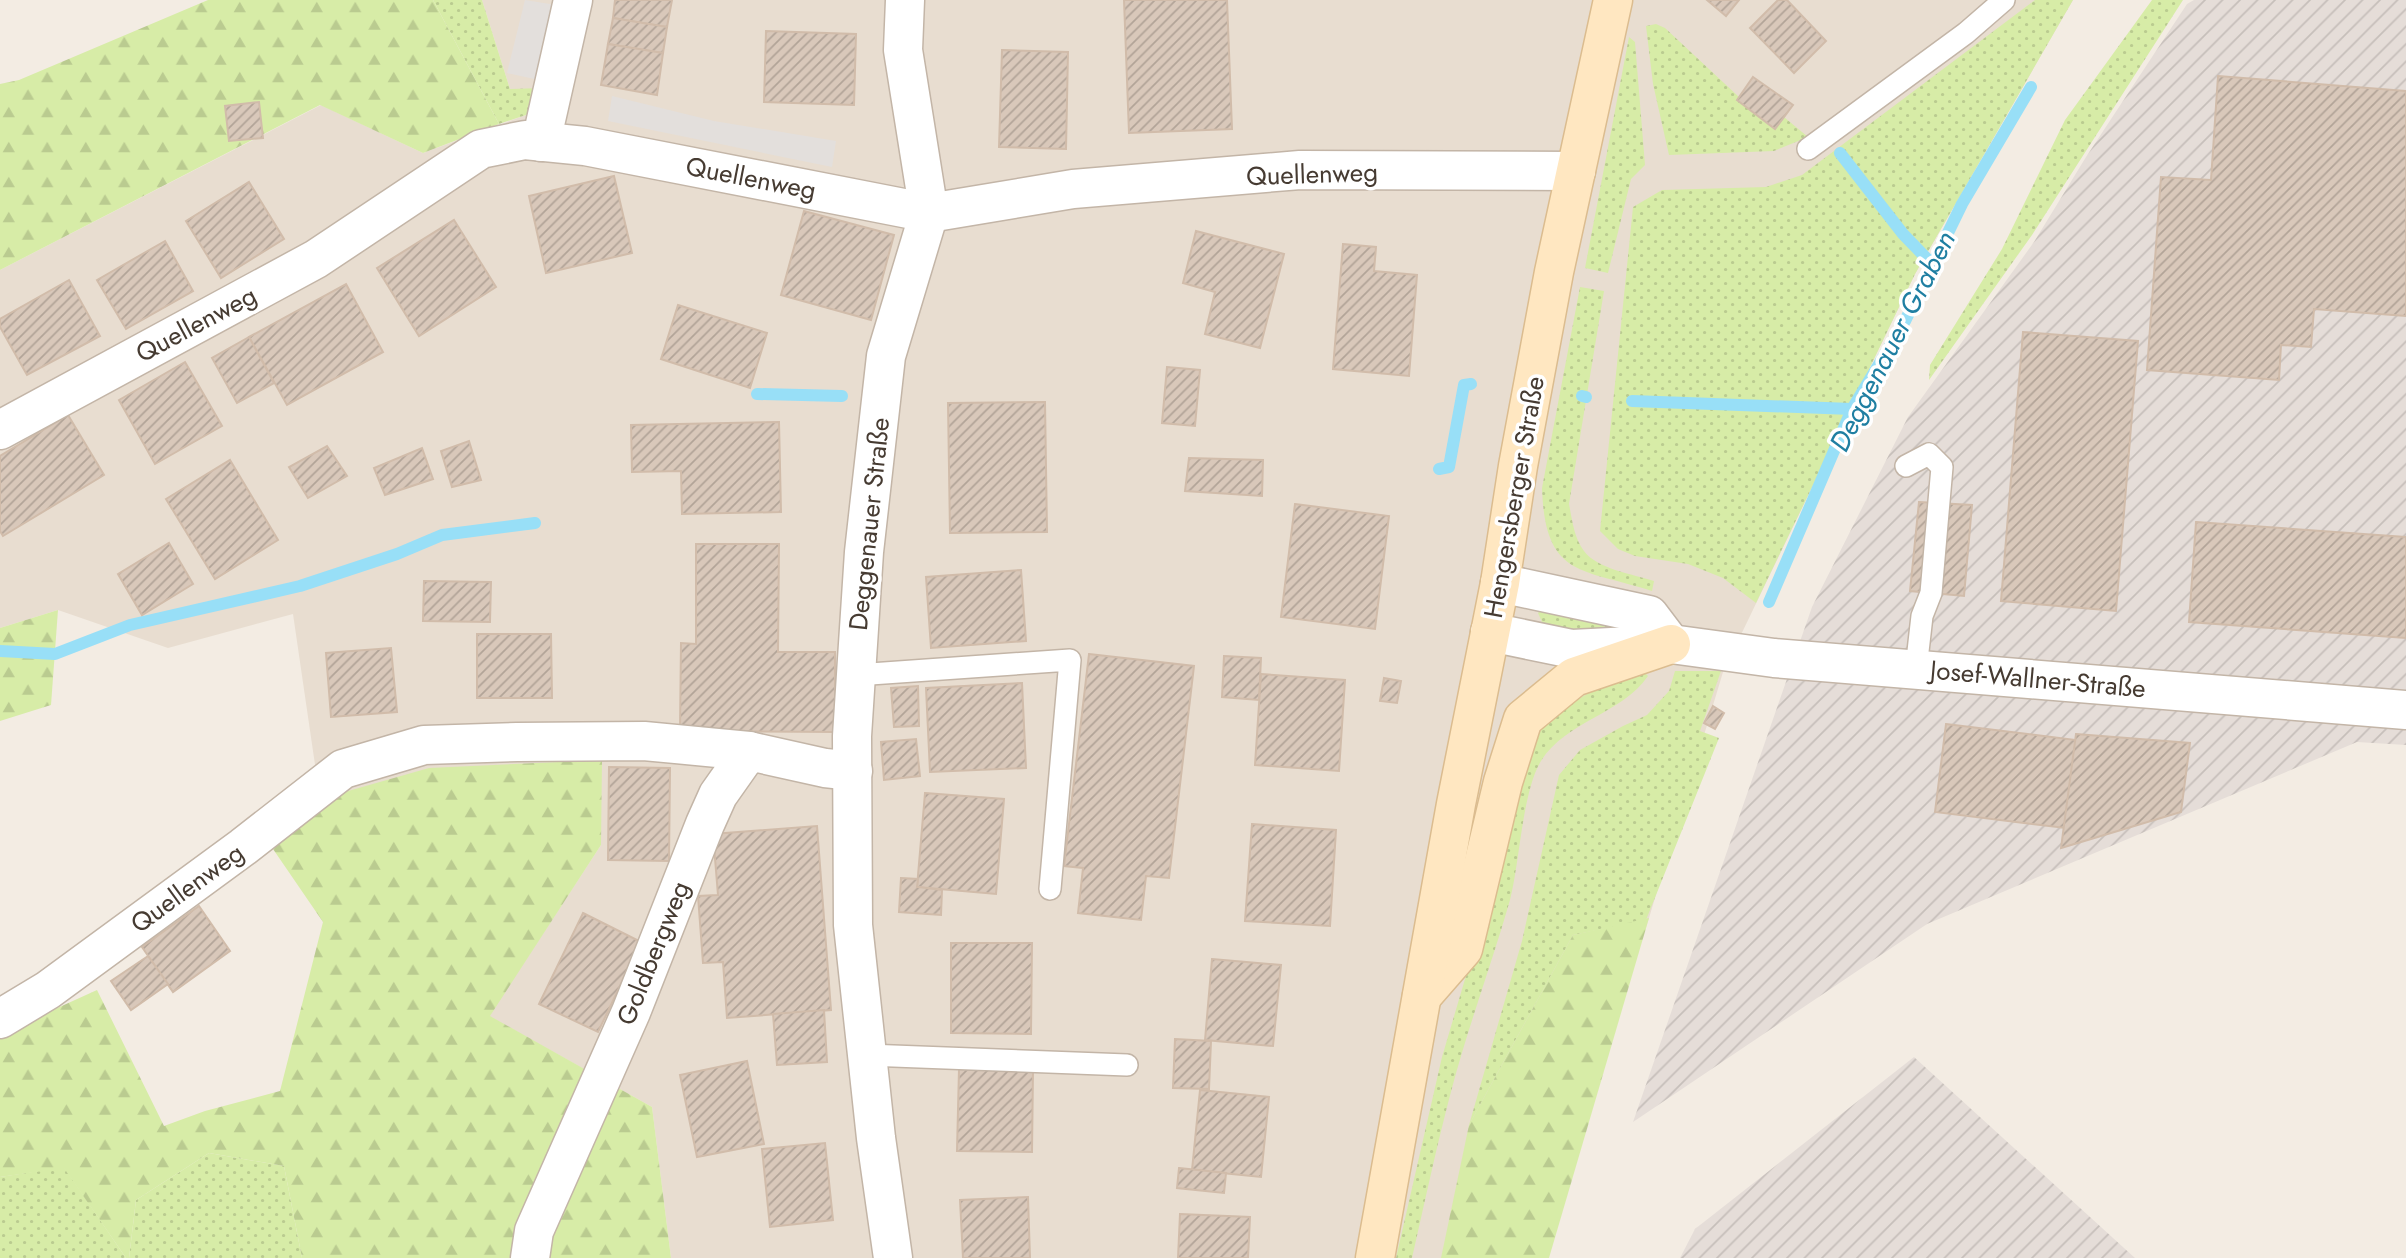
<svg xmlns="http://www.w3.org/2000/svg" width="2406" height="1258" viewBox="0 0 2406 1258" font-family="Jost,sans-serif">
<style>
.residential{fill:#e8ddd0}
.industrial{fill:url(#industrial-furrows)}
.grass{fill:url(#grass-dots)}
.forest{fill:url(#forest-firs)}
.parking{fill:#e3dfdc}
.lines{fill:none;stroke-linecap:round;stroke-linejoin:round}
.stream{stroke:#98dff7;stroke-width:12}
.building{fill:url(#building-hatch);stroke:#d1bcaa;stroke-width:2}
.lane-casing{stroke:#c3b5a7;stroke-width:24}
.street-casing{stroke:#c3b5a7;stroke-width:41}
.secondary-casing{stroke:#dbbc8f;stroke-width:41}
.lane{stroke:#fff;stroke-width:21}
.street{stroke:#fff;stroke-width:38}
.secondary{stroke:#ffe7c1;stroke-width:38}
.labels{text-anchor:middle;stroke-width:7;stroke-linejoin:round;paint-order:stroke}
.street-label{font-size:26px;fill:#463b32;stroke:#fff}
.water-label{font-size:28px;font-style:italic;fill:#1f7fa2;stroke:#fff}
</style>
<defs>
<pattern id="industrial-furrows" width="10" height="10" patternUnits="userSpaceOnUse" patternTransform="scale(1.75)"><rect width="10" height="10" fill="#e5ddd8"/><path d="M-1 1l2-2M0 10L10 0M9 11l2-2" fill="none" stroke="#c6bfba"/></pattern>
<pattern id="grass-dots" width="8" height="8" patternUnits="userSpaceOnUse" patternTransform="scale(1.75)"><rect width="8" height="8" fill="#d7eca7"/><path d="M2 2h.1M6 6h.1" fill="none" stroke="#bacb90" stroke-width="1.8" stroke-linecap="round"/></pattern>
<pattern id="forest-firs" width="22" height="20" patternUnits="userSpaceOnUse" patternTransform="scale(1.75)"><rect width="22" height="20" fill="#d7eca7"/><path d="M5 1l3.5 6h-7zM16 11l3.5 6h-7z" fill="#bacb90"/></pattern>
<pattern id="building-hatch" width="6" height="6" patternUnits="userSpaceOnUse" patternTransform="scale(1.75)"><rect width="6" height="6" fill="#d9c8ba"/><path d="M-1 1l2-2M0 6l6-6M5 7l2-2" fill="none" stroke="#b2a498"/></pattern>
</defs>
<rect width="100%" height="100%" fill="#f3ece3"/>
<!-- residential -->
<polygon class="residential" points="482,0 2073,0 1915,274 1723,672 1649,918 1539,1258 671,1258 652,1107 489,1016 601,845 320,799 293,614 168,648 58,610 0,628 0,270 321,105 423,153 534,112 510,89"/>
<!-- industrial -->
<g class="industrial">
<polygon points="2194,0 2406,0 2406,745 2357,742 1927,924 1633,1122 1812,607 1908,417 2034,242 2086,157 2187,4"/>
<polygon points="1914,1057 2135,1258 1680,1258 1695,1229"/>
</g>
<!-- grass -->
<g class="grass">
<polygon points="433,0 482,0 510,89 543,88 535,112 499,124"/>
<polygon points="2035,0 2073,0 1915,274 1756,603 1723,578 1688,564 1635,556 1618,549 1600,531 1633,207 1662,190 1766,187 1802,175"/>
<polygon points="2152,0 2183,0 2032,235 1929,380 1930,365 2002,249 2065,120"/>
<polygon points="1656,24 1665,28 1739,97 1737,100 1774,129 1784,117 1808,137 1774,151 1669,155 1653,84 1646,26"/>
<polygon points="1629,37 1635,42 1645,165 1631,179 1608,273 1585,268"/>
<path d="M 1580,287 L 1604,291 L 1569,504 C 1572,519 1574,538 1584,551 C 1597,569 1633,574 1654,581 L 1652,591 C 1581,568 1545,578 1542,488 Z"/>
<polygon points="1543,609 1651,633 1574,636 1542,622 1538,613"/>
<polygon points="1675,671 1721,671 1700,731 1719,738 1646,920 1573,935 1469,1125 1522,941 1559,775 1580,750 1623,726 1647,715 1669,691"/>
<path d="M 1625,674 L 1646,674 L 1648,676 C 1622,714 1566,721 1541,761 C 1522,792 1520,862 1510,900 C 1492,963 1469,1024 1452,1088 C 1437,1144 1425,1201 1412,1258 L 1396,1258 L 1442,1057 L 1491,891 L 1520,758 L 1541,730 L 1576,700 Z"/>
<polygon points="209,1153 284,1166 302,1258 129,1258 136,1200"/>
<polygon points="64,1167 126,1258 0,1258 0,1177"/>
</g>
<!-- forest -->
<g class="forest">
<polygon points="208,0 433,0 499,124 423,153 320,105 0,270 0,84 19,80"/>
<polygon points="58,610 51,705 0,721 0,628"/>
<polygon points="602,760 601,845 490,1016 652,1107 671,1258 302,1258 284,1166 209,1153 136,1200 129,1258 126,1258 64,1168 0,1177 0,1034 97,990 164,1126 205,1111 280,1091 323,922 273,849 320,799 429,768"/>
<polygon points="1649,918 1549,1258 1441,1258 1469,1125 1573,935"/>
</g>
<!-- parking -->
<g class="parking">
<polygon points="525,0 556,5 539,80 507,73"/>
<polygon points="612,96 714,121 836,141 832,167 608,121"/>
</g>
<g class="lines">
<!-- stream -->
<g class="stream">
<polyline points="1840,153 1903,234 1932,264"/>
<polyline points="757,394 842,396"/>
<polyline points="1582,396 1586,397"/>
<polyline points="1632,401 1852,409"/>
<polyline points="1439,469 1449,467 1464,385 1471,384"/>
<polyline points="1769,602 1852,409 1905,321 1962,204 2031,87"/>
<polyline points="0,651 55,654 130,625 300,586 397,554 442,535 535,523"/>
</g>
</g>
<!-- building -->
<g class="building">
<polygon points="615,0 672,0 667,27 613,18"/>
<polygon points="1124,0 1227,0 1232,129 1129,133"/>
<polygon points="1707,0 1739,0 1726,16"/>
<polygon points="1778,0 1787,0 1826,41 1794,73 1750,28"/>
<polygon points="613,18 667,27 663,53 608,44"/>
<polygon points="766,31 856,34 854,105 764,102"/>
<polygon points="608,44 663,53 657,95 601,85"/>
<polygon points="1002,50 1068,52 1066,149 999,147"/>
<polygon points="2218,76 2406,91 2406,316 2314,309 2311,347 2281,345 2279,380 2147,370 2161,177 2211,180"/>
<polygon points="1753,77 1793,105 1775,129 1737,100"/>
<polygon points="259,102 263,138 229,141 225,106"/>
<polygon points="614,176 632,253 546,273 529,196"/>
<polygon points="249,182 284,239 221,278 186,221"/>
<polygon points="804,211 894,235 871,320 781,295"/>
<polygon points="454,220 496,287 419,336 377,268"/>
<polygon points="1196,231 1284,254 1260,348 1205,334 1215,292 1183,283"/>
<polygon points="165,241 193,291 126,329 97,280"/>
<polygon points="1343,244 1376,247 1374,271 1417,275 1409,376 1333,369"/>
<polygon points="69,280 100,336 27,375 0,327 0,319"/>
<polygon points="346,284 383,352 287,405 249,337"/>
<polygon points="678,305 767,333 750,388 661,359"/>
<polygon points="2023,332 2138,341 2116,611 2001,601"/>
<polygon points="249,337 274,383 237,403 212,358"/>
<polygon points="185,362 222,426 155,464 119,400"/>
<polygon points="1167,367 1200,370 1195,426 1162,423"/>
<polygon points="1045,402 1047,532 950,533 948,403"/>
<polygon points="68,415 104,475 3,536 0,531 0,456"/>
<polygon points="779,422 781,512 682,514 681,471 632,472 631,425"/>
<polygon points="469,441 481,480 452,487 441,451"/>
<polygon points="327,446 347,476 308,498 289,467"/>
<polygon points="422,448 433,479 385,495 374,468"/>
<polygon points="1189,458 1263,460 1262,496 1185,491"/>
<polygon points="230,460 278,540 215,579 166,499"/>
<polygon points="1919,502 1972,505 1964,596 1910,591"/>
<polygon points="1295,504 1389,516 1375,629 1281,617"/>
<polygon points="2196,522 2406,537 2406,638 2189,622"/>
<polygon points="169,543 193,584 142,615 118,574"/>
<polygon points="696,544 779,544 778,652 835,652 835,732 680,731 681,643 696,644"/>
<polygon points="1021,570 1026,641 931,648 926,577"/>
<polygon points="424,581 491,582 490,622 423,621"/>
<polygon points="477,634 551,634 552,698 477,698"/>
<polygon points="391,648 397,712 331,717 326,653"/>
<polygon points="1089,654 1194,666 1169,878 1146,876 1141,920 1078,913 1083,868 1064,866"/>
<polygon points="1224,656 1261,658 1259,700 1222,697"/>
<polygon points="1261,674 1345,680 1339,771 1255,765"/>
<polygon points="1384,678 1401,681 1397,703 1380,701"/>
<polygon points="1022,683 1026,768 930,772 926,688"/>
<polygon points="918,686 919,726 894,727 891,688"/>
<polygon points="1713,706 1724,713 1715,729 1704,723"/>
<polygon points="1946,724 2076,740 2065,828 1935,812"/>
<polygon points="2076,734 2190,743 2181,812 2061,848"/>
<polygon points="916,739 920,776 884,780 881,742"/>
<polygon points="609,767 670,768 669,861 608,860"/>
<polygon points="925,793 1004,799 996,894 917,887"/>
<polygon points="1252,824 1336,830 1330,926 1245,921"/>
<polygon points="817,826 831,1010 727,1018 723,962 703,963 698,896 718,895 713,834"/>
<polygon points="901,878 918,879 917,887 942,890 941,915 899,912"/>
<polygon points="199,906 230,951 173,992 142,947"/>
<polygon points="583,913 641,942 598,1032 539,1004"/>
<polygon points="951,943 1032,943 1031,1034 951,1033"/>
<polygon points="148,956 168,984 131,1010 111,981"/>
<polygon points="1212,959 1281,965 1273,1046 1205,1040"/>
<polygon points="824,1010 827,1062 777,1065 773,1014"/>
<polygon points="1175,1039 1211,1041 1209,1089 1173,1088"/>
<polygon points="747,1061 764,1144 697,1157 680,1075"/>
<polygon points="959,1069 1033,1070 1032,1152 957,1151"/>
<polygon points="1200,1090 1269,1097 1261,1177 1192,1170"/>
<polygon points="825,1143 833,1220 770,1227 762,1149"/>
<polygon points="1179,1168 1226,1173 1224,1193 1177,1188"/>
<polygon points="1028,1197 1030,1258 963,1258 960,1200"/>
<polygon points="1180,1214 1250,1217 1248,1258 1178,1258"/>
</g>
<g class="lines">
<!-- lane casing -->
<g class="lane-casing">
<g id="lane">
<polyline points="1808,149 1966,33 2004,0"/>
<polyline points="1906,466 1929,454 1942,467 1931,593 1922,616 1916,669"/>
<polyline points="856,675 1070,660 1050,889"/>
<polyline points="867,1055 1127,1065"/>
</g>
</g>
<!-- street casing -->
<g class="street-casing">
<g id="street">
<polyline points="541,142 573,0"/>
<polyline points="0,430 316,259 481,149 525,140 585,146 929,213 1073,189 1300,170 1576,171"/>
<polyline points="1500,583 1649,615 1671,644"/>
<polyline points="1490,632 1572,649 1671,644 1774,658 2406,710"/>
<polyline points="0,1019 48,990 243,847 343,769 424,745 517,742 644,741 749,751"/>
<polyline points="530,1258 534,1231 631,1012 705,824 718,795 749,751 825,768 853,771"/>
<polyline points="893,1258 876,1138 853,925 852,736 864,552 886,356 929,213 903,50 905,0"/>
</g>
</g>
<!-- secondary casing -->
<g class="secondary-casing">
<g id="secondary">
<polyline points="1422,996 1463,949 1503,782 1523,719 1574,677 1671,644"/>
<polyline points="1375,1258 1456,804 1500,583 1518,466 1554,272 1613,0"/>
</g>
</g>
<!-- lane -->
<use href="#lane" class="lane"/>
<!-- street -->
<use href="#street" class="street"/>
<!-- secondary -->
<use href="#secondary" class="secondary"/>
</g>
<g class="labels">
<!-- street labels -->
<g class="street-label">
<text transform="translate(1312 174) rotate(-2)" y="9">Quellenweg</text>
<text transform="translate(751 178) rotate(11)" y="9">Quellenweg</text>
<text transform="translate(196 324) rotate(-28)" y="9">Quellenweg</text>
<text transform="translate(1514 497) rotate(-80)" y="9">Hengersberger Straße</text>
<text transform="translate(869 524) rotate(-84)" y="9">Deggenauer Straße</text>
<text transform="translate(2038 679) rotate(5)" y="9">Josef-Wallner-Straße</text>
<text transform="translate(187 888) rotate(-36)" y="9">Quellenweg</text>
<text transform="translate(653 953) rotate(-68)" y="9">Goldbergweg</text>
</g>
<!-- water labels -->
<g class="water-label">
<text transform="translate(1892 341) rotate(-63)" y="10">Deggenauer Graben</text>
</g>
</g>
</svg>
